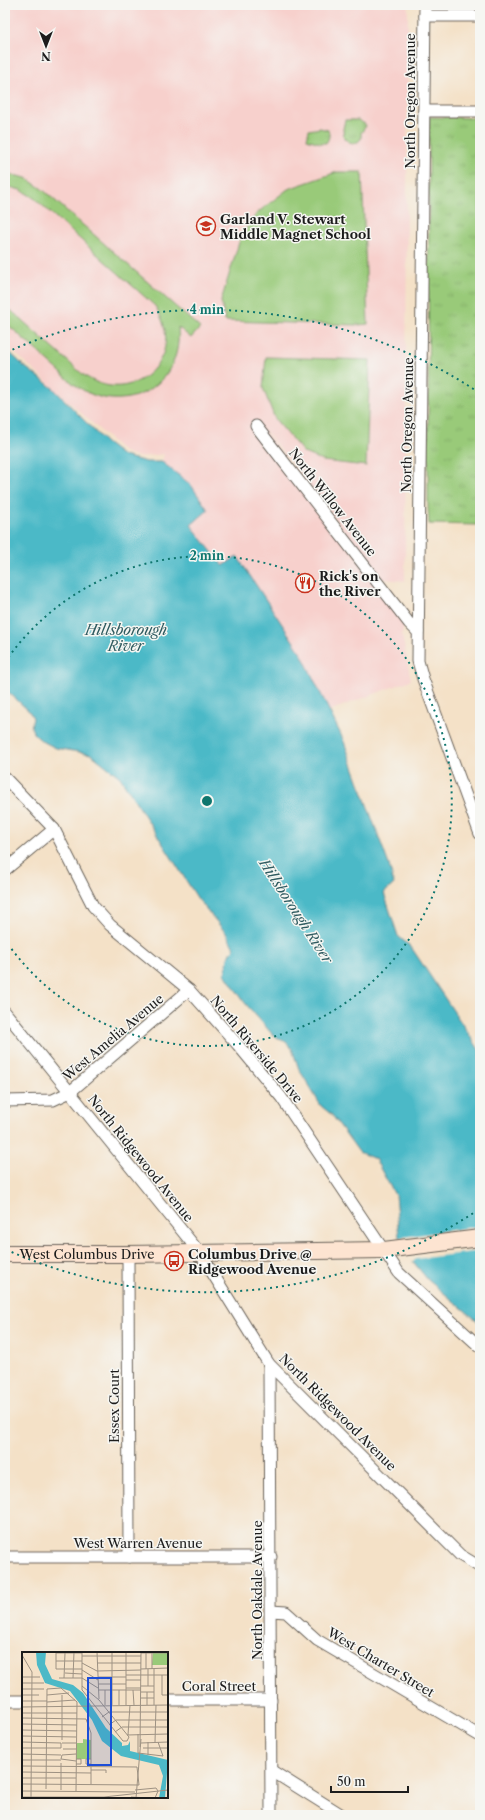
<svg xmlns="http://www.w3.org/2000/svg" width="485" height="1820" viewBox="0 0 485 1820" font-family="'Libre Caslon Text',serif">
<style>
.built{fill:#f7d0cc}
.grass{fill:url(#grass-tufts);stroke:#5a734a}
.garden{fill:#99ca79;stroke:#5a734a}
.water{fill:#4cb9c7;stroke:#346a72}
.pier{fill:#f4e1c7}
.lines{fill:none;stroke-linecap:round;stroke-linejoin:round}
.minor-casing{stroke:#686158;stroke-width:13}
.secondary-casing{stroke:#686158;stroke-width:18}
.minor{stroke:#fff;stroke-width:11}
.secondary{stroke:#fde4d1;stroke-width:16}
.ring{fill:none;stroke:#0f766e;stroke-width:2;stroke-dasharray:2 4}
.labels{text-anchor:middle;stroke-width:3;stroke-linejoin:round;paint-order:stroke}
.street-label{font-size:13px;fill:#1c1c1c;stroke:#f6f6f2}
.poi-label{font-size:13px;font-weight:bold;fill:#1c1c1c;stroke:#f6f6f2;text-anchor:start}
.water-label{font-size:14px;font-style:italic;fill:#2f5b60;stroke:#f6f6f2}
.inset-road{fill:none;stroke:#9e9283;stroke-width:1}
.view{fill:#1d4ed8;fill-opacity:0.15;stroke:#1d4ed8;stroke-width:2}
.inset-edge{fill:none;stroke:#1c1c1c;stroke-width:2}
.centre{fill:#0f766e;stroke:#f6f6f2;stroke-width:2}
.ring-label{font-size:12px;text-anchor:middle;font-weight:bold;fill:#0f766e;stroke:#f6f6f2;stroke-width:3;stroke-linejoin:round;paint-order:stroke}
</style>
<defs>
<pattern id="grass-tufts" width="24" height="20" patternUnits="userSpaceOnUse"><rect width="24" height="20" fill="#99ca79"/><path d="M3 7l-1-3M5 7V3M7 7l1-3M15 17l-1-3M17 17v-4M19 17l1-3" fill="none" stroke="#83ad68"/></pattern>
</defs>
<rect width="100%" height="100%" fill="#f6f6f2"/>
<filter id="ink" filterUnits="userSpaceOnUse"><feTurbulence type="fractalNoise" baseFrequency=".025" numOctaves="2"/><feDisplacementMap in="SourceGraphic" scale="8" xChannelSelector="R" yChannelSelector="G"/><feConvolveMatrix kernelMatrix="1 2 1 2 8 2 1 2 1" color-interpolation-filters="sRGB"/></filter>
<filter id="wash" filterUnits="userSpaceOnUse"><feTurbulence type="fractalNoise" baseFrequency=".012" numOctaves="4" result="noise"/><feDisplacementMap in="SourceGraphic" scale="16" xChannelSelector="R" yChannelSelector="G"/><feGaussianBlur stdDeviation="0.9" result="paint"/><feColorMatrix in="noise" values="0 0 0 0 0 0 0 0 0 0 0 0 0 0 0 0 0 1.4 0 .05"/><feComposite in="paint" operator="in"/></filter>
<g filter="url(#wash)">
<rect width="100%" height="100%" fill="#f4e1c7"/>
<!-- built -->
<polygon class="built" points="5,5 408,5 405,581 382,579 258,421 404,623 402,635 411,680 329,711 301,653 237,556 224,566 191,525 191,485 162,462 164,454 139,457 124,452 5,344"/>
<!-- grass -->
<g class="grass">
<polygon points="429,117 480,118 480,525 429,524 428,508"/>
<path d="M 345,120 L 358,120 L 365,124 L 366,126 L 361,133 L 361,139 C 356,145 350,144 344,138 L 343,129 Z"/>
<path d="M 320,128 L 328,130 C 330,135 329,139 326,143 L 320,143 L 307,139 L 309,130 Z"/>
</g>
<!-- garden -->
<g class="garden">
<polygon points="337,172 362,172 368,324 358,325 225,321 221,301 241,236 257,213 288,189"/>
<path d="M 5,173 L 26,178 L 42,189 L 200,328 L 191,338 L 178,327 C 180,349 174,369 157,384 C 137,402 106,404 83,390 C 70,383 60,371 48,361 C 34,348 19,335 5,322 L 5,305 C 24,322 43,339 62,356 C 73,365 83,377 96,382 C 121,393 149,382 161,358 C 170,340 165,322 155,306 L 34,198 L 21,190 L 5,186 Z"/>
<polygon points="266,357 370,360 366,466 323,461 304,453 275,419 263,388"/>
</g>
<!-- water -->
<polygon class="water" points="5,348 24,366 54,389 106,443 123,456 147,462 162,462 191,485 208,510 191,525 223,566 237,556 301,653 343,739 389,865 394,884 384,893 398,936 411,947 480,1051 480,1323 428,1280 411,1259 399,1237 395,1195 375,1159 359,1152 332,1115 321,1106 299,1069 292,1049 286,1042 273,1035 245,1003 225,974 228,958 234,948 226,933 198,899 120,777 91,754 56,748 42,741 34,734 31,727 33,718 29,711 5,689"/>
<!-- pier -->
<polygon class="pier" points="480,1226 480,1251 417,1259 411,1262 397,1238"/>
</g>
<g filter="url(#ink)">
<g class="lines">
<!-- minor casing -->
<g class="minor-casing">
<g id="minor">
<polyline points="425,5 418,661 423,679 480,834"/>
<polyline points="425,16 480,16"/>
<polyline points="424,111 480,111"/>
<polyline points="256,426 409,623 418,632"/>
<polyline points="5,778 54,829 93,906 110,925 189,990 238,1045 281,1097 399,1273 480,1347"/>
<polyline points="5,870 54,829"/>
<polyline points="5,1012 200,1253 269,1364 460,1555 480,1567"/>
<polyline points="5,1101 53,1100 70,1092 189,990"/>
<polyline points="128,1254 129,1557"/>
<polyline points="269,1364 271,1815"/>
<polyline points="5,1557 271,1557"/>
<polyline points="271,1611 286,1612 317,1640 480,1736"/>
<polyline points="167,1700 271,1700"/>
<polyline points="5,1701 23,1701"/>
<polyline points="272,1771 342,1815"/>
</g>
</g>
<!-- secondary casing -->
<g class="secondary-casing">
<g id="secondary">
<path id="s1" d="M 5,1254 L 128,1254 L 384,1250 L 480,1238"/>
</g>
</g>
<!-- minor -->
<use href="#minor" class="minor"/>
<!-- secondary -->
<use href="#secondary" class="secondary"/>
</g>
</g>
<!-- distance rings -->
<g class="ring">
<path d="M5 662A245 245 0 1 1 5 940"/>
<path d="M478 1210A491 491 0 0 1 7 1250M7 352A491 491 0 0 1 478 392"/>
</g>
<!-- icons -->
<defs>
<g id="school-ring" transform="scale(1)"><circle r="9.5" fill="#f6f6f2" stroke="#c8321e" stroke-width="1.5"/><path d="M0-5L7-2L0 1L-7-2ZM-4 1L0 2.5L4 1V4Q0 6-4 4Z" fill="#c8321e"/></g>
<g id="restaurant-ring" transform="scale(1)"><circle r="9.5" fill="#f6f6f2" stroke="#c8321e" stroke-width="1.5"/><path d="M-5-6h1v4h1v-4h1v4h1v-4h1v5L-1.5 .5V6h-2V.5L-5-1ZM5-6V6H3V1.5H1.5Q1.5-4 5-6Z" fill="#c8321e"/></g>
<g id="bus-ring" transform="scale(1)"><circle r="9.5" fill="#f6f6f2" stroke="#c8321e" stroke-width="1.5"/><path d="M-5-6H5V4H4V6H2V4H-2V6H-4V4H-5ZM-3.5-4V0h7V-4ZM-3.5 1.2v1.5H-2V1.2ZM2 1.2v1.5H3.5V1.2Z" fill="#c8321e"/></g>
</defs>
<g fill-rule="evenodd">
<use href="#school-ring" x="206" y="226"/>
<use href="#restaurant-ring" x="305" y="583"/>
<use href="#bus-ring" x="174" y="1261"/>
</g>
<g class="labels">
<!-- street labels -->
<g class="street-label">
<text transform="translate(410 101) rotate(-90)" y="5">North Oregon Avenue</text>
<text transform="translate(407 425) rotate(-89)" y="5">North Oregon Avenue</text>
<text transform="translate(333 502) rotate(52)" y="5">North Willow Avenue</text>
<text transform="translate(113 1037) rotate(-40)" y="5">West Amelia Avenue</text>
<text transform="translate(257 1049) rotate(50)" y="5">North Riverside Drive</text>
<text transform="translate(141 1158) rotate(51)" y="5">North Ridgewood Avenue</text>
<text dy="5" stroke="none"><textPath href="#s1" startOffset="82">West Columbus Drive</textPath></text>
<text transform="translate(114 1406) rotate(-90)" y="5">Essex Court</text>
<text transform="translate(338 1412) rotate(45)" y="5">North Ridgewood Avenue</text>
<text x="138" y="1548">West Warren Avenue</text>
<text transform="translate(257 1590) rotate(-90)" y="5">North Oakdale Avenue</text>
<text transform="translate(381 1662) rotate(31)" y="5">West Charter Street</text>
<text x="219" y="1691">Coral Street</text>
</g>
<!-- poi labels -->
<g class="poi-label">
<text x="220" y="224">Garland V. Stewart<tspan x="220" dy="15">Middle Magnet School</tspan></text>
<text x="319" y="581">Rick's on<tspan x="319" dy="15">the River</tspan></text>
<text x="188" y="1259">Columbus Drive @<tspan x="188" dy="15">Ridgewood Avenue</tspan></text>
</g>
<!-- water labels -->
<g class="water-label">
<text x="126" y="635">Hillsborough<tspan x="126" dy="16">River</tspan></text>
<text transform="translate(296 911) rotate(57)" y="5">Hillsborough River</text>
</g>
</g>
<!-- overview -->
<g transform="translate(22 1652)">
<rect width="146" height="146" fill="#f4e1c7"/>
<path d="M 131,1 L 146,1 L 146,13 L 130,13 ZM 61,87 L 69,88 L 69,107 L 54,107 L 55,91 L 61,91 Z" fill="#99ca79"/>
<path d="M 14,0 L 24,0 L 23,12 L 30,27 L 51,33 L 61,41 L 84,76 L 100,91 L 100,94 L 106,93 L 108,89 L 108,99 L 146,108 L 143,146 L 137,146 L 141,124 L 137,113 L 99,104 L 80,89 L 70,68 L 48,39 L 23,31 L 15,13 Z" fill="#4cb9c7"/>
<path class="inset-road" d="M 34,0 L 34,17 L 60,17M 60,0 L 60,38 L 61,39 L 101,89 L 105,89 L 107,85 L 77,48 L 60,34M 75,0 L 77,47M 34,1 L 60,1M 119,1 L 146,1M 124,1 L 124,17M 130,1 L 130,17M 0,3 L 10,20 L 9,146M 60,4 L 119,4M 34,9 L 60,9M 60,11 L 75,19 L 119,18M 75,11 L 119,11M 119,17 L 146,16M 126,17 L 126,34M 60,18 L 76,28M 43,21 L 60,22M 104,23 L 146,23M 140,23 L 140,43 L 146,43M 0,25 L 18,25M 76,25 L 104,25M 37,26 L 60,26M 42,26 L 43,1M 51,26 L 52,0M 60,26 L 76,36M 104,28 L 119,28M 0,31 L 22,31M 76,32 L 104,32M 119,34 L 132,34M 104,36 L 119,36M 0,37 L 22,37M 76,38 L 119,38M 83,38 L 83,53M 97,38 L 97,53M 111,38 L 112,53M 119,40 L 132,40M 125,40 L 125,53M 0,43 L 17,43M 25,43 L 47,41M 119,46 L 132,46M 0,49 L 25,49M 25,50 L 53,48M 90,53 L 90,0M 104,53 L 104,0M 132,53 L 132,17M 0,55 L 146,53M 0,61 L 55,61M 80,65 L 87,60 L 146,60M 0,66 L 64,67 L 69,81 L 69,132M 0,72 L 55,73M 87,73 L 94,68 L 146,68M 0,78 L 55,79M 93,80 L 100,75 L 146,75M 116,82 L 116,101 L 141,104M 105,83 L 146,82M 106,83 L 108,53M 0,84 L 54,85M 40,88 L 40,43M 0,90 L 39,91 L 39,96 L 0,96M 133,90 L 134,53M 136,90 L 141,104M 40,91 L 54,91M 119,91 L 146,90M 118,95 L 119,0M 121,96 L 146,96M 41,97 L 54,97M 0,102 L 39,103M 126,103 L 126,90M 0,108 L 39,108M 54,109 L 39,107 L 40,103 L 54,102M 54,112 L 59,112 L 59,107 L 54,107M 69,112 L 64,112 L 64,107 L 69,107M 0,114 L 115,115 L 117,133 L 0,132M 69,118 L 84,118 L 84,121M 0,120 L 69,121M 0,126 L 54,126M 24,137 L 25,37 L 39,36 L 55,50 L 54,139M 39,138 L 39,111M 113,138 L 134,136 L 136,139 L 133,146M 0,139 L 113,140M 0,145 L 82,145 L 146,138M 109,145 L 128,146M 114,146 L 119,87"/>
<path class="view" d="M 66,26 L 89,26 L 89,113 L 66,113 Z"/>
<rect width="146" height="146" class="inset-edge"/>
</g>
<circle cx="207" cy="801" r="6" class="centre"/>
<g class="ring-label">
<text x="207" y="314">4 min</text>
<text x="207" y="560">2 min</text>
</g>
<!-- margin -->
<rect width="485" height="1820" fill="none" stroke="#f6f6f2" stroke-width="20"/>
<!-- north arrow -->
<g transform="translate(46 46) rotate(180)" stroke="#f6f6f2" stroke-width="3" paint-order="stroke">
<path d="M0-3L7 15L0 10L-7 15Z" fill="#1c1c1c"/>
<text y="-6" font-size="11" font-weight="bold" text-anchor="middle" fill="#1c1c1c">N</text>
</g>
<!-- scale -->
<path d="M331 1786v6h77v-6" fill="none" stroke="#1c1c1c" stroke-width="2"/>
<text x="337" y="1786" font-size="12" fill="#1c1c1c" stroke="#f6f6f2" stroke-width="3" paint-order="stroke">50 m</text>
</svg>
